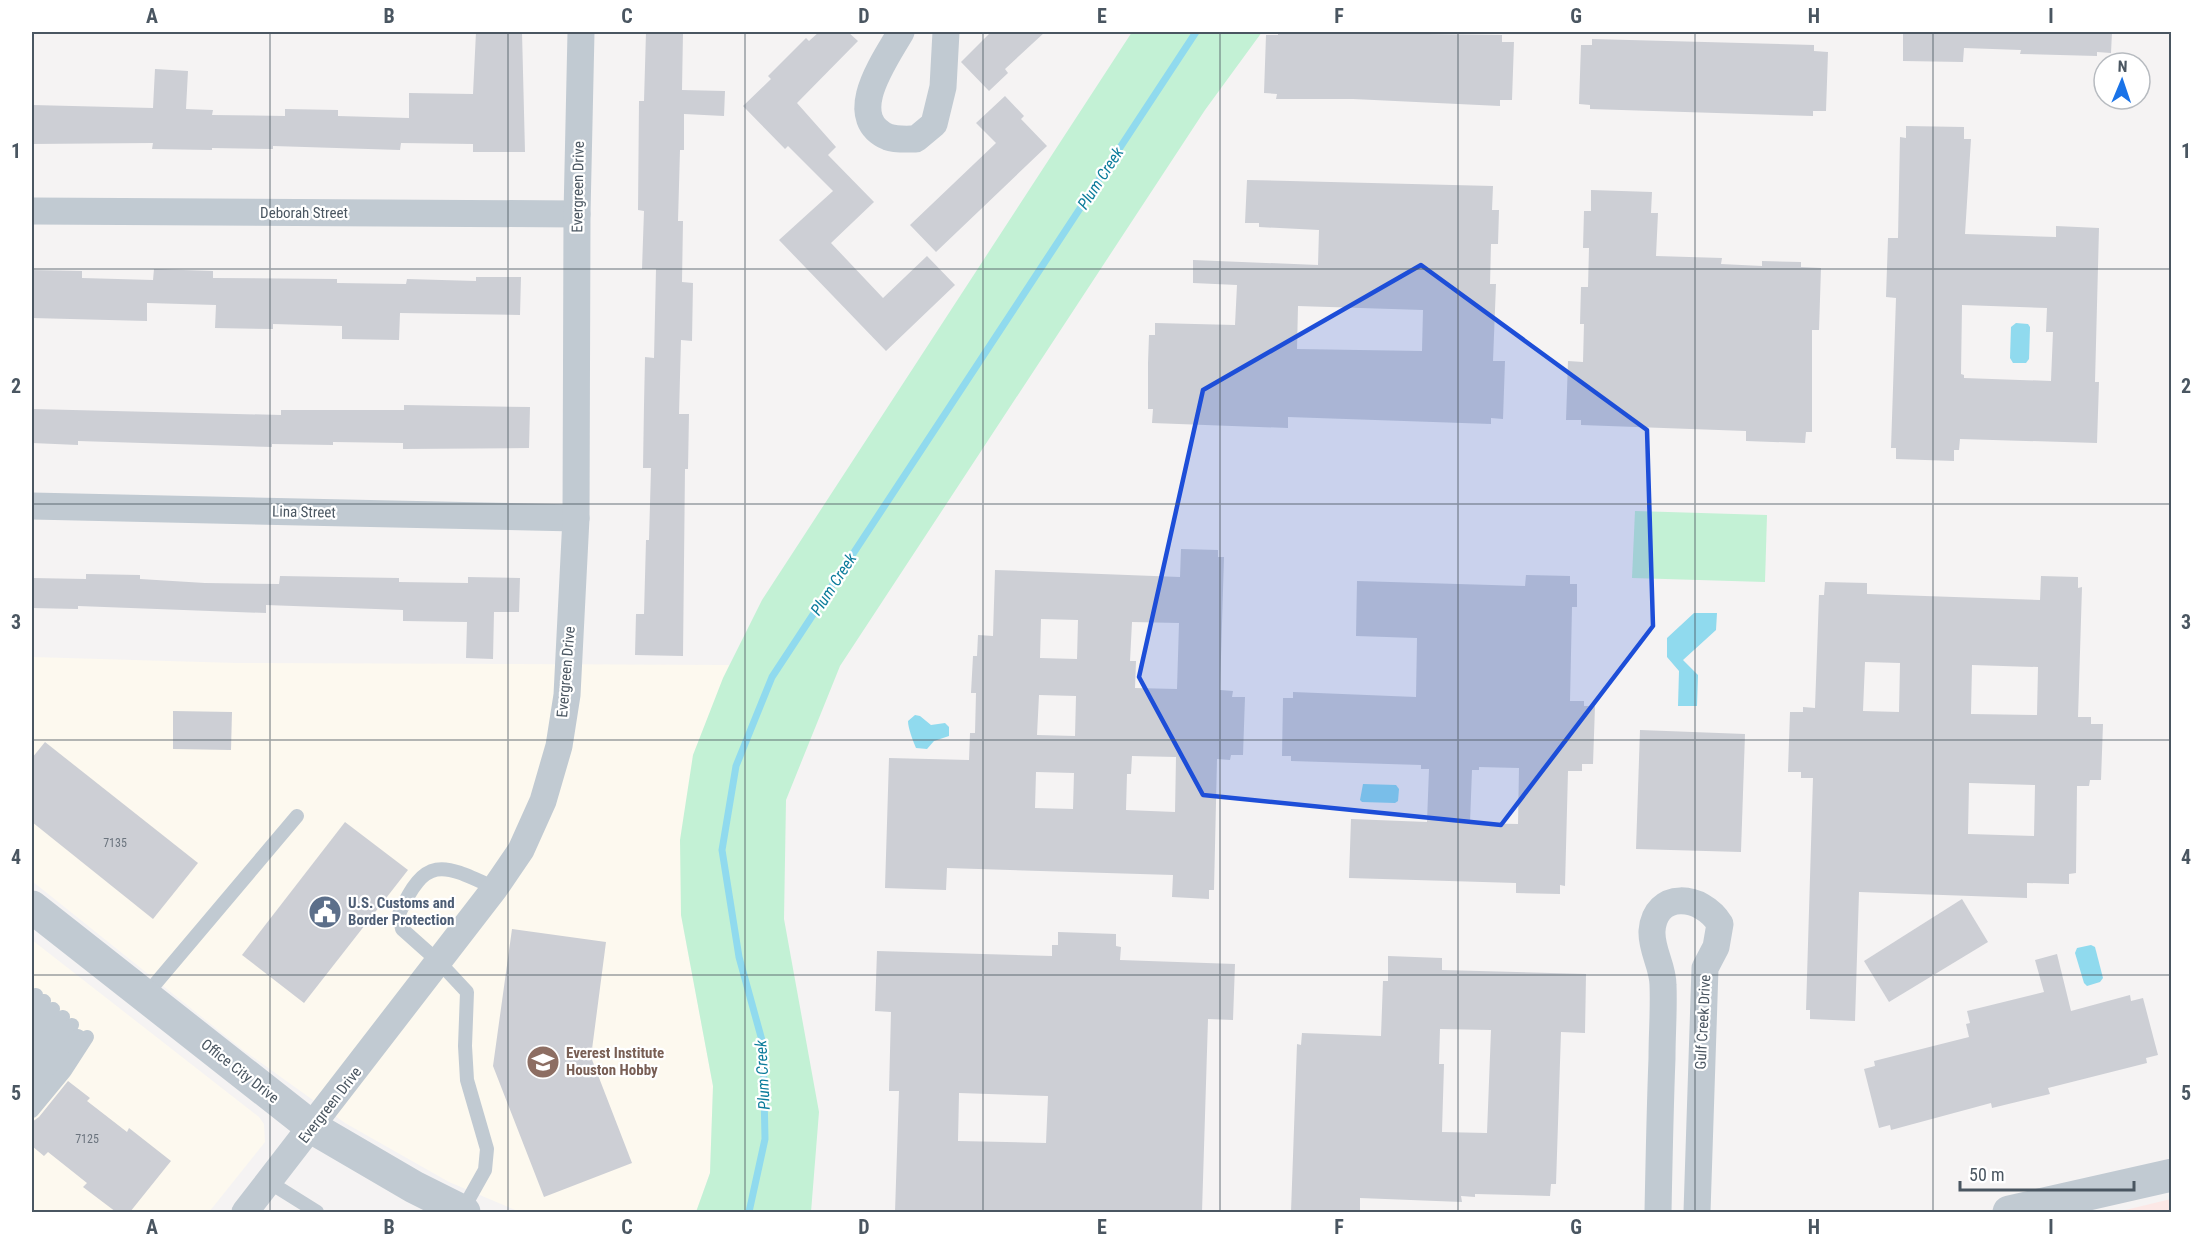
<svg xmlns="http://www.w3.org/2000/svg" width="2203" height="1244" viewBox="0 0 2203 1244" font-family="'Roboto Condensed',sans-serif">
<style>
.commercial{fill:#fdf9ef}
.medical{fill:#fce8e6}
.green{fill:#c3f1d5}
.water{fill:#90daee}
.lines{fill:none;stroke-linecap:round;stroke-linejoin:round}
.stream{stroke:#90daee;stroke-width:7}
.building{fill:#cdcfd5;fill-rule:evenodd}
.service{stroke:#c1cad2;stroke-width:14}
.minor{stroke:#c1cad2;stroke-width:27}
.tertiary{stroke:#c1cad2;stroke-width:33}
.marked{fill:#1d4ed8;fill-opacity:0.2;stroke:#1d4ed8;stroke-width:4.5;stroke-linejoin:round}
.grid{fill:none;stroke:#4a5661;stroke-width:1.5;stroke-opacity:0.55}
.labels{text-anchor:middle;stroke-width:4.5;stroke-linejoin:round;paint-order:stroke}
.number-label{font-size:12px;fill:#6b747e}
.street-label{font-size:15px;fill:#4a5661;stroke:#fff}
.service-label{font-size:15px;font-weight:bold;fill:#4e5e75;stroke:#fff;text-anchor:start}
.education-label{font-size:15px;font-weight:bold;fill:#785e54;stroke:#fff;text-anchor:start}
.water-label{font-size:16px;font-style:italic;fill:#0c7c9b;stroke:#fff}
.neatline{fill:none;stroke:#4a5661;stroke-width:2}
.grid-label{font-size:20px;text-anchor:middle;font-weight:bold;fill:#4a5661}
</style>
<rect width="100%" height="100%" fill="#f5f3f3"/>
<!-- commercial -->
<g class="commercial">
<polygon points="32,657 236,663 729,665 693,755 681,915 713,1086 710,1173 696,1212 520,1212 449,1182 345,1123 243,1050 32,881"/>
<polygon points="32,940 259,1117 264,1124 265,1142 209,1212 32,1212"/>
</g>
<!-- medical -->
<polygon class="medical" points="2171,1199 2171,1212 2117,1212"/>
<!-- green -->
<g class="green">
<polygon points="1132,32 1262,32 1205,110 840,666 786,800 784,919 819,1112 811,1212 696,1212 710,1173 713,1086 681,915 680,840 693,755 723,678 762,600"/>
<polygon points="1635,511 1767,515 1765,582 1632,578"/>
</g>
<!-- water -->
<g class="water">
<polygon points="2016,323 2028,324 2030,327 2029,359 2026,363 2013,363 2010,358 2011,327"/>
<polygon points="1694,613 1717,613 1716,630 1683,660 1698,675 1697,706 1678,706 1679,671 1667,657 1667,638"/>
<path d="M 915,715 L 920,716 L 931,725 L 945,723 L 949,727 L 949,736 L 934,741 L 927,749 L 916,748 C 913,741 908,728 908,721 Z"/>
<polygon points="1363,784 1396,785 1399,789 1398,801 1395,803 1362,802 1360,800"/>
<polygon points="2091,945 2095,947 2103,978 2100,982 2087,986 2084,983 2075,953 2077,948"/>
</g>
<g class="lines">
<!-- stream -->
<polyline class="stream" points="749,1212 765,1139 763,1044 739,957 722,850 736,766 772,677 1196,32"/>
</g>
<!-- building -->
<g class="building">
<polygon points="476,32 522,32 525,152 473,152 473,144 401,143 400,150 273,146 273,149 212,148 212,150 152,149 153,143 32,144 32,105 153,108 155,69 188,71 186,109 213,110 212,115 285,116 285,109 338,110 338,116 409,118 409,93 473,94"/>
<polygon points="646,32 683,32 682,90 725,91 724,116 684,114 684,150 680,150 678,221 683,221 682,282 693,283 692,341 681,340 679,414 689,414 688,469 685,469 683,656 635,655 636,614 644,614 646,540 649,540 651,468 643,468 644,405 645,357 654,358 656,269 642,269 644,211 638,210 639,101 644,101"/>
<polygon points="819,32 848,32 858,41 797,103 836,147 828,155 874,202 831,243 883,298 927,256 955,285 886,351 779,240 833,191 788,146 785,149 743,106 771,79 768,76 806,38 809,41"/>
<polygon points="991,32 1045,32 1005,69 1008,73 989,91 961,62"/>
<polygon points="1278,32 1502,35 1502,42 1514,42 1512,100 1500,100 1500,106 1353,99 1276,99 1277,94 1264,93 1266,35 1278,35"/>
<polygon points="1903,32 2112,32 2111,53 2097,52 2097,56 2020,54 2021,50 1964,48 1963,62 1903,61"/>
<polygon points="1592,39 1814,45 1814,51 1828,52 1826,111 1813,111 1813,116 1590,109 1590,105 1579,104 1581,45 1592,45"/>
<polygon points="1005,96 1024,116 1021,119 1047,146 936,252 910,225 996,143 976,123"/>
<path d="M 1906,126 L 1964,127 L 1964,139 L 1971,139 L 1965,234 L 2056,237 L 2056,226 L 2099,228 L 2095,382 L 2099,382 L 2097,443 L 1960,439 L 1959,450 L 1954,450 L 1954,461 L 1896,459 L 1896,448 L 1891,448 L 1896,298 L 1886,297 L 1888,238 L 1898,238 L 1900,137 L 1906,138 ZM 1962,305 L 2047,308 L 2046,332 L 2053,332 L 2051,381 L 1964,378 L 1964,375 L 1961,374 Z"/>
<path d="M 1247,180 L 1493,186 L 1492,210 L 1499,210 L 1498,244 L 1491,244 L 1490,284 L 1496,284 L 1493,361 L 1505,361 L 1503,419 L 1491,418 L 1491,424 L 1288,417 L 1288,428 L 1152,423 L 1153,409 L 1148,409 L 1148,363 L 1149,335 L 1155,335 L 1155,323 L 1235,325 L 1237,285 L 1193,283 L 1193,260 L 1318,265 L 1319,230 L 1259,227 L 1259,223 L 1245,223 ZM 1298,306 L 1423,310 L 1422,351 L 1297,349 Z"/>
<polygon points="1591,190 1652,192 1651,213 1658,213 1656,256 1722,258 1721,264 1762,266 1762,261 1801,262 1801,267 1821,268 1819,330 1812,330 1812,432 1806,432 1805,443 1746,441 1746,431 1581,425 1581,420 1566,420 1568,361 1583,362 1584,324 1580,324 1581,287 1588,287 1589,248 1583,248 1584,211 1591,211"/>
<polygon points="154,269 213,271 213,278 337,279 337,283 406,284 407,279 476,281 476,277 521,277 520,315 400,313 399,340 342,339 342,326 273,324 273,329 215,328 216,305 147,303 147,321 32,318 32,270 82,271 82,278 153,280"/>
<polygon points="404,405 530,407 529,448 403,449 403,443 333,442 333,445 272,444 272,447 78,441 78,445 32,443 32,409 281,415 281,410 404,410"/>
<path d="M 1181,549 L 1218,550 L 1218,557 L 1224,557 L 1220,690 L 1233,691 L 1232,697 L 1245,697 L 1243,755 L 1231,755 L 1230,760 L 1217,759 L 1214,890 L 1209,890 L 1209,899 L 1172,897 L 1173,875 L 947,868 L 946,890 L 885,888 L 889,758 L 969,760 L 970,733 L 975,733 L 976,693 L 971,693 L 973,656 L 977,656 L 978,635 L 993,636 L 995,570 L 1180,577 ZM 1041,619 L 1078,620 L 1077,659 L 1040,658 ZM 1132,622 L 1179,623 L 1177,689 L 1135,688 L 1136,661 L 1130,661 ZM 1039,695 L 1076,696 L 1075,736 L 1037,735 ZM 1132,756 L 1176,757 L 1175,812 L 1126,810 L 1127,774 L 1131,774 ZM 1036,772 L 1074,773 L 1073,809 L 1035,808 Z"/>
<polygon points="86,574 140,575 140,579 205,583 279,584 280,576 399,578 399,582 468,583 468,577 520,578 519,612 494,612 493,659 466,658 467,622 403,621 403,610 266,605 266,613 78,606 78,609 32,608 32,578 86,579"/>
<path d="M 1526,575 L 1570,576 L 1570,584 L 1577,584 L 1577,607 L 1572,607 L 1570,701 L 1584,701 L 1584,706 L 1595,706 L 1593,764 L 1582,764 L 1582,771 L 1568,771 L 1565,886 L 1560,885 L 1560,894 L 1516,893 L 1516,883 L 1349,878 L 1351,819 L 1427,822 L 1429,769 L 1421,769 L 1421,765 L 1291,761 L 1291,756 L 1282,756 L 1283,698 L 1293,698 L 1293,692 L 1416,697 L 1417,638 L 1356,636 L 1357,581 L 1525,586 ZM 1479,767 L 1519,768 L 1518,824 L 1470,823 L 1472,770 L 1479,770 Z"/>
<path d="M 2041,576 L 2078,577 L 2078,588 L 2082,587 L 2078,717 L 2091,717 L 2091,724 L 2103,724 L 2101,780 L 2090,780 L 2089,786 L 2077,786 L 2076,873 L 2069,874 L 2069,884 L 2027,883 L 2027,898 L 1859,892 L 1855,1021 L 1810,1019 L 1810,1010 L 1806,1010 L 1813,778 L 1801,778 L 1801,772 L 1788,772 L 1790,712 L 1803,712 L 1803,707 L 1815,708 L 1819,595 L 1824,595 L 1825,582 L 1867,583 L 1867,594 L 2040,600 ZM 1865,662 L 1900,663 L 1899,712 L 1863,711 ZM 1972,665 L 2038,667 L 2037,715 L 1971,714 ZM 1969,783 L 2035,785 L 2034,836 L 1968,834 Z"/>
<polygon points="173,711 232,712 231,750 173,749"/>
<polygon points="1640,730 1745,734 1741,852 1636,849"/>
<polygon points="45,742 198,863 153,919 32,822 32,758"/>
<polygon points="345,822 408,870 304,1003 242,955"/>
<polygon points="1962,899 1988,942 1889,1002 1864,961"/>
<polygon points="512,929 606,942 591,1057 632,1163 544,1197 493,1066"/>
<path d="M 1058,932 L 1116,934 L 1116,946 L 1121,947 L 1120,960 L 1235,964 L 1233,1020 L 1208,1019 L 1202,1212 L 895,1212 L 899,1091 L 889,1091 L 891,1012 L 875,1011 L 877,951 L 1052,956 L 1052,945 L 1058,945 ZM 959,1093 L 1048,1096 L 1046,1143 L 958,1141 Z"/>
<polygon points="2057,954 2071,1011 2130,995 2131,1001 2143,998 2158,1055 2146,1058 2147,1063 2048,1088 2050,1094 1992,1108 1991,1103 1891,1130 1890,1125 1879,1128 1864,1069 1875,1066 1874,1061 1969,1037 1966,1024 1970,1023 1967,1011 2044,992 2035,960"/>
<path d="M 1388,956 L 1442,958 L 1442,970 L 1586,974 L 1585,1033 L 1561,1032 L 1556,1184 L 1551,1184 L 1550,1196 L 1475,1194 L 1475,1197 L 1461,1196 L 1462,1202 L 1360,1198 L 1360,1212 L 1291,1212 L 1297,1044 L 1301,1045 L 1302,1033 L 1381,1036 L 1383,981 L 1388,981 ZM 1440,1029 L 1491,1030 L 1487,1133 L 1442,1132 L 1444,1064 L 1439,1064 Z"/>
<polygon points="68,1081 90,1098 87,1101 127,1132 129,1128 171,1161 130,1212 116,1212 83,1187 87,1183 48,1152 44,1156 32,1146 32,1122 39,1117"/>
</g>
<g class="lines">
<!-- service -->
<g class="service">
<polyline points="145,996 297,816"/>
<polyline points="32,1000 36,995"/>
<polyline points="32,1017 44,1001"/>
<polyline points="32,1036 53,1009"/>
<polyline points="32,1056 63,1017"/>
<polyline points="32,1073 72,1025"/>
<polyline points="32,1093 78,1036"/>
<polyline points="32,1111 65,1071 87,1037"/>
<polyline points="269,1182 317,1212"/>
<path d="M 462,1211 L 485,1170 L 487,1149 L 467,1080 L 465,1046 L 467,992 L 439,962 L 402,929 L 399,914 C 426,854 443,864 495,888"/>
</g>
<!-- minor -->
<g class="minor">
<path d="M 901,32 C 885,60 843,117 888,137 C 896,140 908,139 916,139 L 934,124 L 943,87 L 946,32"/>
<polyline points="32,211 577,214"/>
<polyline points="32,506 576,518"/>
<polyline points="245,1212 495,888 521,850 543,801 559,746 567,695 576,518 577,214 581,32"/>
<path d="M 1658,1212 C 1659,1161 1660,1109 1662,1058 C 1662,1033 1664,1009 1663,985 C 1663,966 1651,950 1652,931 C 1655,890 1702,894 1720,924 L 1716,947 L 1705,968 L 1697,1212"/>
</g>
<!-- tertiary -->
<g class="tertiary">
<polyline points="32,907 313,1128 414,1187 464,1212"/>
<polyline points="2009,1212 2172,1175"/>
</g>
</g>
<!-- marked area -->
<path class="marked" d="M 1421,265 L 1647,430 L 1653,626 L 1501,825 L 1203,795 L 1139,677 L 1203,390 Z"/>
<!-- grid -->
<path class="grid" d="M 270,32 L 270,1212M 508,32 L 508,1212M 745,32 L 745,1212M 983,32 L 983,1212M 1220,32 L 1220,1212M 1458,32 L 1458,1212M 1695,32 L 1695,1212M 1933,32 L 1933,1212M 32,269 L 2172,269M 32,504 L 2172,504M 32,740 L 2172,740M 32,975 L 2172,975"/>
<!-- icons -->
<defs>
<g id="civic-disc" transform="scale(1.725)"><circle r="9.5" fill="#5c6f8a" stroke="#fff"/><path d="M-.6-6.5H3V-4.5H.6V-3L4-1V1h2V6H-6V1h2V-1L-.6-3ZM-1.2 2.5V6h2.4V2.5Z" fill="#fff"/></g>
<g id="university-disc" transform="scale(1.725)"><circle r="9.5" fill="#8d6e63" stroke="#fff"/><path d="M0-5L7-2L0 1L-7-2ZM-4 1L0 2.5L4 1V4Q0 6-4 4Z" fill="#fff"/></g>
</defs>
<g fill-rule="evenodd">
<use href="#civic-disc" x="325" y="912"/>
<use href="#university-disc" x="543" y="1062"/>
</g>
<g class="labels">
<!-- number labels -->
<g class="number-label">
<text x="115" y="847">7135</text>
<text x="87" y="1143">7125</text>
</g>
<!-- street labels -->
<g class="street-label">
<text transform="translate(578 187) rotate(-89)" y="5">Evergreen Drive</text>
<text x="304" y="218">Deborah Street</text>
<text transform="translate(304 512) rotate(1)" y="5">Lina Street</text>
<text transform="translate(566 672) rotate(-85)" y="5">Evergreen Drive</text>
<text transform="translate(1703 1022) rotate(-87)" y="5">Gulf Creek Drive</text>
<text transform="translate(240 1071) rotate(38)" y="5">Office City Drive</text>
<text transform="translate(330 1105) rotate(-52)" y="5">Evergreen Drive</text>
</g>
<!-- service labels -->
<g class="service-label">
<text x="348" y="908">U.S. Customs and<tspan x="348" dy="17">Border Protection</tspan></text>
</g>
<!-- education labels -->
<g class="education-label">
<text x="566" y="1058">Everest Institute<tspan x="566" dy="17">Houston Hobby</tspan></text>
</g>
<!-- water labels -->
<g class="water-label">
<text transform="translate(1100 178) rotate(-57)" y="6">Plum Creek</text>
<text transform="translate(833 584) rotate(-57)" y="6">Plum Creek</text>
<text transform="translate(762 1075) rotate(-93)" y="6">Plum Creek</text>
</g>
</g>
<!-- border -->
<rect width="2203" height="1244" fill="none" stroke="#ffffff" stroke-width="66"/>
<!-- north arrow -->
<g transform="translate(2122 81) rotate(2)"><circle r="28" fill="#ffffff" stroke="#b7bbc0" stroke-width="1.5"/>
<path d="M0-4.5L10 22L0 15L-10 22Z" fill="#1a73e8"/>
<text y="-9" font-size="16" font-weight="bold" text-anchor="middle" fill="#4a5661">N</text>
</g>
<!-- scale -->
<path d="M1960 1181v9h174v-9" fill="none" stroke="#4a5661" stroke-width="3"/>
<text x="1969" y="1181" font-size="18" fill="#4a5661" stroke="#ffffff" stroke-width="4.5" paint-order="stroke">50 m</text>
<rect x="33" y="33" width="2137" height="1178" class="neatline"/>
<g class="grid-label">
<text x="152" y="23">A</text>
<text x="389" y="23">B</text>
<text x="627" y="23">C</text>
<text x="864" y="23">D</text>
<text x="1102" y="23">E</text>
<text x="1339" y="23">F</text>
<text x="1576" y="23">G</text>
<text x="1814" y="23">H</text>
<text x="2051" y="23">I</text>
<text x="16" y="158">1</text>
<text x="2186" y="158">1</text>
<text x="16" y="393">2</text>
<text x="2186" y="393">2</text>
<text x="16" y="629">3</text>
<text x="2186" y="629">3</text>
<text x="16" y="864">4</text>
<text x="2186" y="864">4</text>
<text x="16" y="1100">5</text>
<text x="2186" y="1100">5</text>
<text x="152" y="1234">A</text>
<text x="389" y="1234">B</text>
<text x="627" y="1234">C</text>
<text x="864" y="1234">D</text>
<text x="1102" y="1234">E</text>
<text x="1339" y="1234">F</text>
<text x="1576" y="1234">G</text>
<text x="1814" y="1234">H</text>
<text x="2051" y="1234">I</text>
</g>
</svg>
